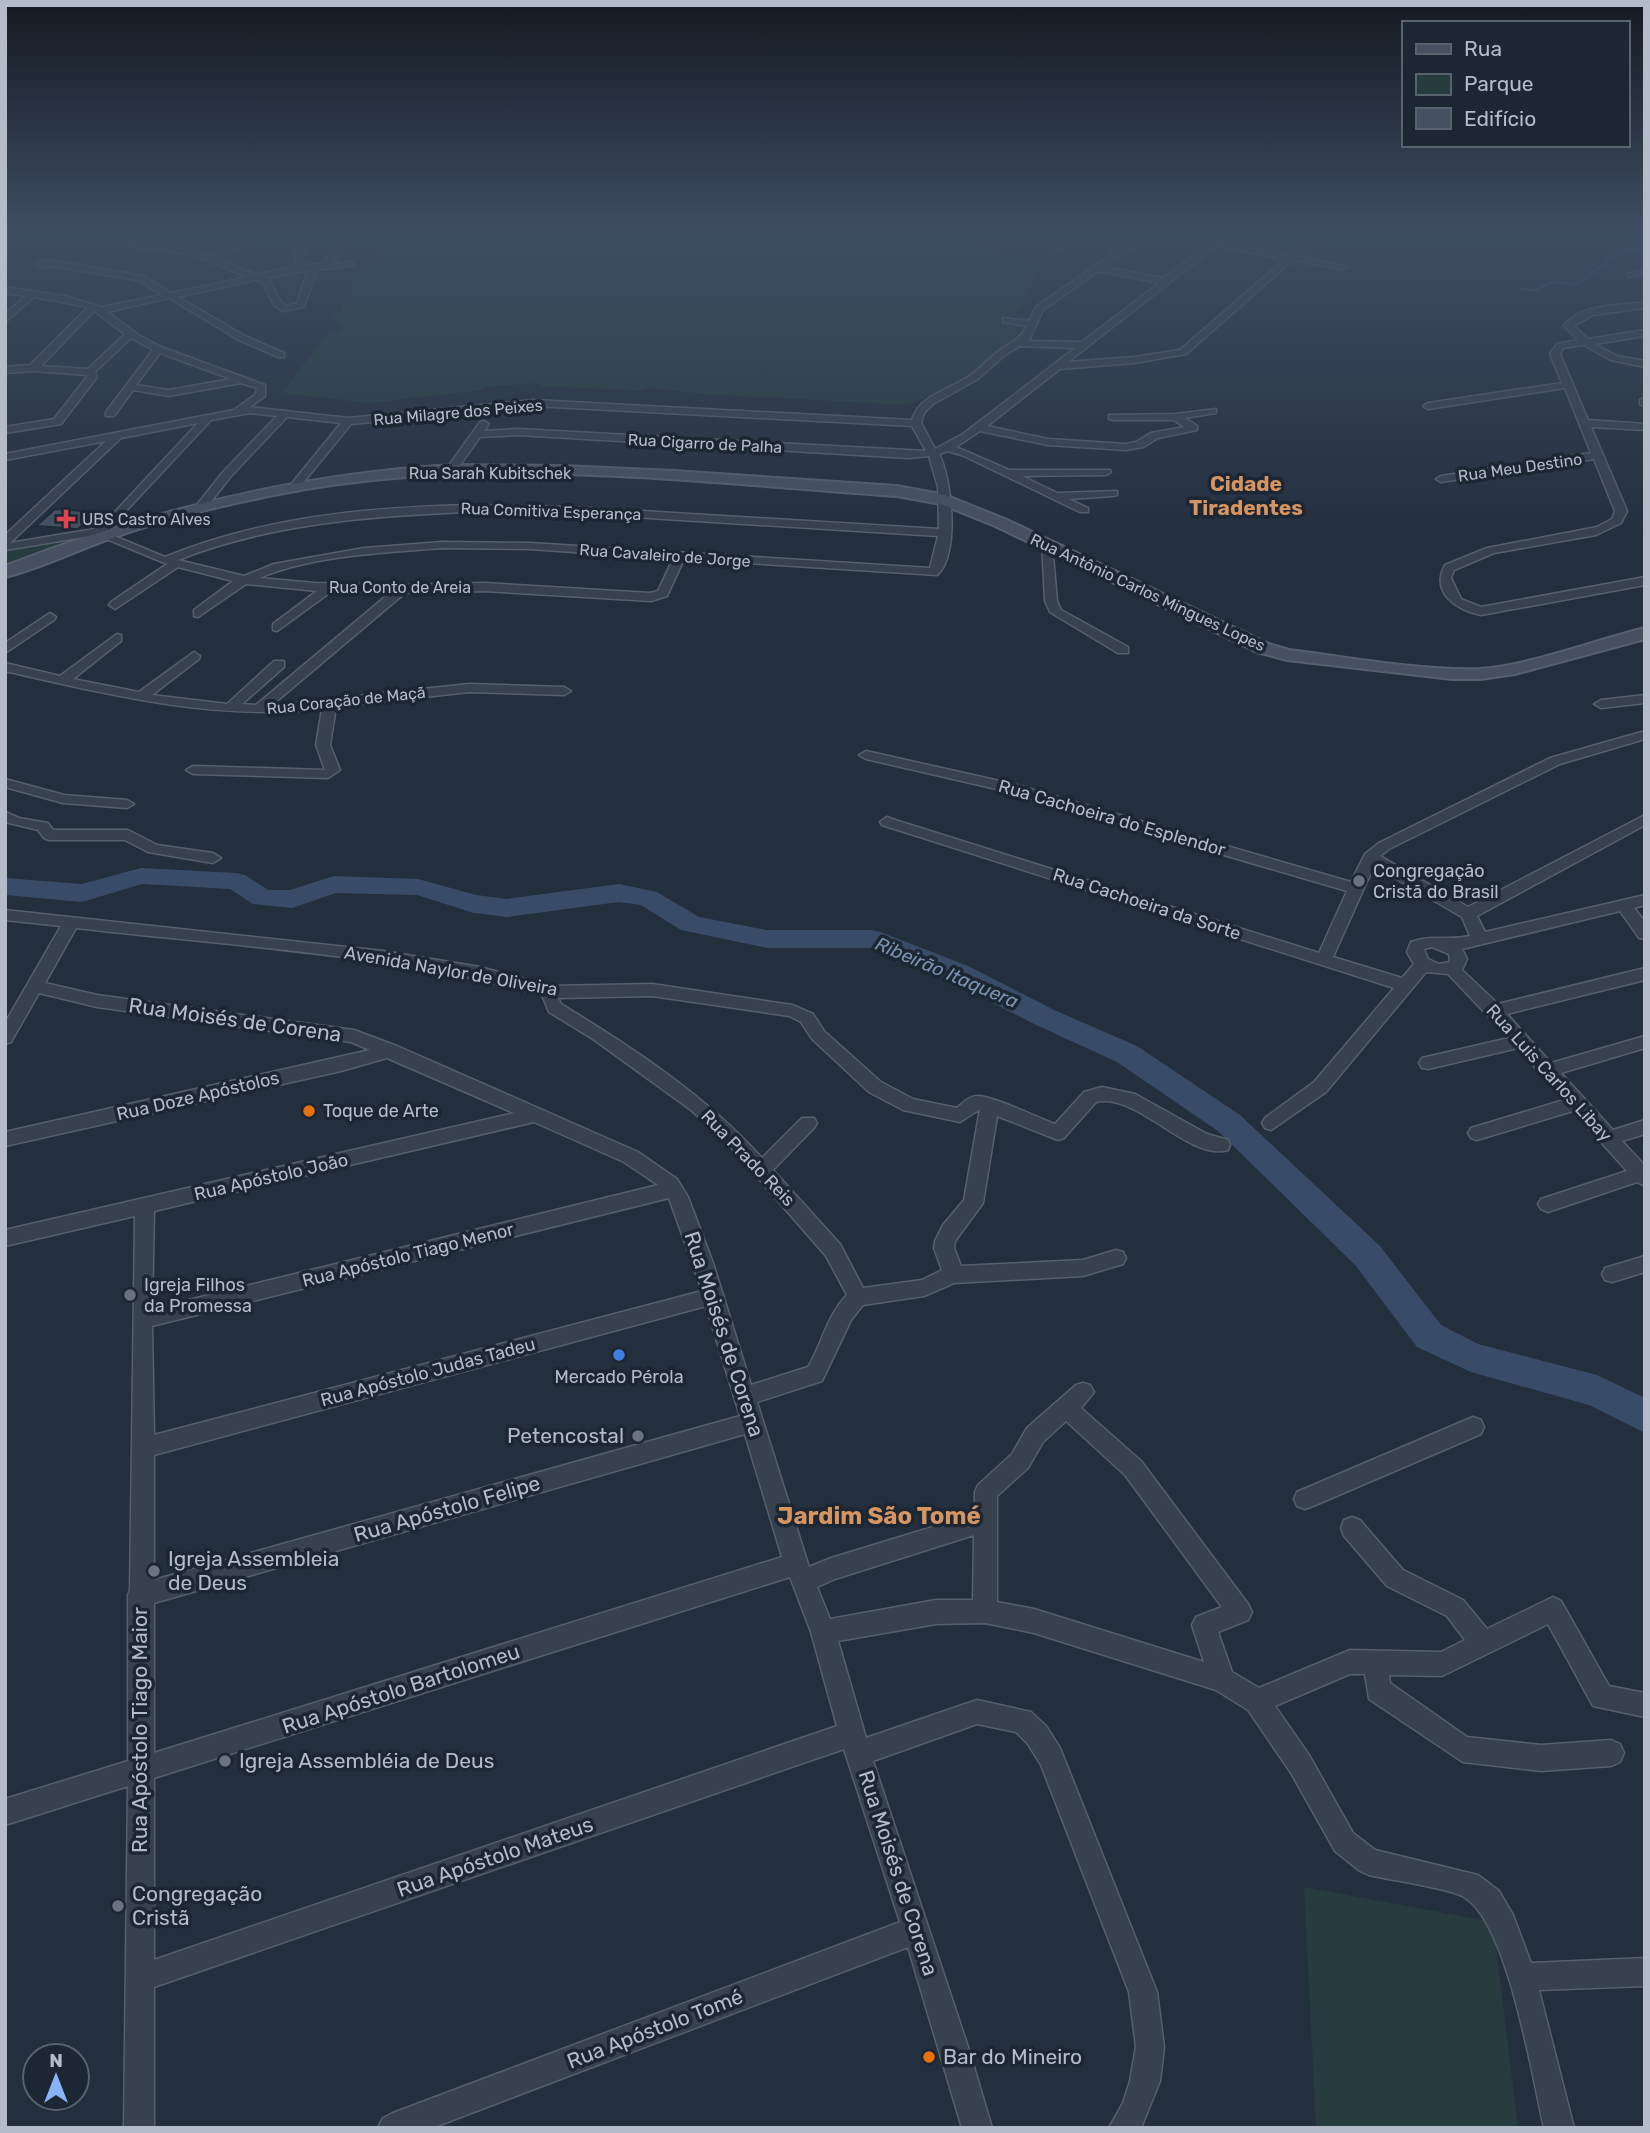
<svg xmlns="http://www.w3.org/2000/svg" width="1650" height="2133" viewBox="0 0 1650 2133" font-family="Rubik,sans-serif">
<style>
.green{fill:#263c3f}
.lines{fill:none;stroke-linecap:round;stroke-linejoin:round}
.stream{stroke:#394c67;stroke-width:2.5}
.river{fill:#394c67;fill-rule:evenodd}
.building{fill:#455162;stroke:#1f2835;stroke-width:2}
.street-casing{stroke:#565f6c;stroke-width:3}
.secondary-casing{stroke:#565f6c;stroke-width:4}
.street{fill:#38414e;fill-rule:evenodd}
.secondary{fill:#465061;fill-rule:evenodd}
.health-dot{fill:#e0444e;stroke:#1d2633;stroke-width:2.5}
.worship-dot{fill:#6b7280;stroke:#1d2633;stroke-width:2.5}
.food-dot{fill:#e8710a;stroke:#1d2633;stroke-width:2.5}
.shop-dot{fill:#3f7fe0;stroke:#1d2633;stroke-width:2.5}
.labels{text-anchor:middle;stroke-width:7;stroke-linejoin:round;paint-order:stroke}
.far-street-label{font-size:16px;fill:#b4bcc9;stroke:#1d2633}
.far-poi-label{font-size:16px;fill:#b4bcc9;stroke:#1d2633;text-anchor:start}
.street-label{font-size:18px;fill:#b4bcc9;stroke:#1d2633}
.poi-label{font-size:18px;fill:#b4bcc9;stroke:#1d2633;text-anchor:start}
.water-label{font-size:19px;font-style:italic;fill:#7c92b1;stroke:#1d2633}
.far-district-label{font-size:21px;font-weight:bold;fill:#d59563;stroke:#1d2633}
.near-street-label{font-size:21px;fill:#b4bcc9;stroke:#1d2633}
.near-poi-label{font-size:21px;fill:#b4bcc9;stroke:#1d2633;text-anchor:start}
.near-quarter-label{font-size:24px;font-weight:bold;fill:#d59563;stroke:#1d2633}
</style>
<rect width="100%" height="100%" fill="#242f3e"/>
<!-- green -->
<g class="green">
<path d="M 335,235 L 916,235 L 1044,262 L 1011,322 L 1019,324 L 1014,338 L 970,375 L 909,405 L 704,394 L 646,388 L 644,391 L 540,386 L 539,383 L 482,387 L 482,390 L 371,403 L 288,394 L 283,391 L 328,333 L 342,330 L 332,314 L 342,312 C 339,287 364,273 381,258 L 373,257 L 387,238 L 355,239 Z"/>
<polygon points="302,272 292,305 290,305 273,278"/>
<polygon points="96,533 5,569 5,549"/>
<polygon points="1304,1887 1493,1922 1518,2128 1316,2128"/>
</g>
<g class="lines">
<!-- stream -->
<polyline class="stream" points="1521,289 1537,290 1551,282 1576,284 1604,265 1609,257 1624,251 1645,248"/>
<!-- river -->
<polygon class="river" points="141,868 236,873 245,875 268,890 290,890 334,876 418,879 476,895 507,899 619,884 657,892 699,917 767,930 873,930 883,933 968,966 1054,1010 1137,1046 1240,1115 1380,1246 1441,1325 1478,1344 1597,1375 1645,1398 1645,1433 1589,1405 1471,1372 1417,1347 1356,1266 1218,1131 1117,1062 1034,1024 948,980 870,948 767,948 681,930 641,905 619,902 507,917 474,913 417,895 336,893 292,908 253,904 230,889 142,884 82,902 5,895 5,878 82,884"/>
</g>
<!-- building -->
<polygon class="building" points="55,509 96,512 78,529 36,526"/>
<g class="lines">
<!-- street casing -->
<g class="street-casing">
<g id="street">
<path d="M 71,235 L 159,245 L 180,235 L 189,235 L 169,247 L 193,250 L 209,255 L 253,235 L 256,239 L 216,258 L 257,275 L 296,266 L 294,255 L 307,237 L 314,239 L 302,255 L 304,265 L 322,264 L 342,240 L 348,240 L 332,264 L 351,262 L 355,265 L 317,270 L 304,307 L 282,311 L 274,305 L 263,283 L 256,280 L 178,297 L 245,336 L 284,353 L 284,357 L 278,357 L 239,340 L 169,298 L 107,312 L 140,336 L 161,347 L 265,385 L 265,396 L 250,407 L 348,418 L 534,400 L 912,420 C 919,395 951,389 971,375 C 981,368 989,358 1000,350 C 1011,342 1020,340 1027,326 L 1003,322 L 1003,318 L 1029,321 L 1036,307 L 1139,235 L 1148,235 L 1104,267 L 1164,278 L 1207,245 L 1163,235 L 1212,241 L 1220,235 L 1229,235 L 1221,242 L 1289,255 L 1313,235 L 1321,235 L 1298,256 L 1347,267 L 1343,270 L 1293,260 L 1186,354 L 1134,363 L 1060,369 L 987,426 L 1048,439 L 1126,444 L 1136,442 L 1151,433 L 1184,427 L 1174,420 L 1113,420 L 1109,419 L 1109,415 L 1176,414 L 1216,409 L 1216,413 L 1185,418 L 1197,426 L 1197,430 L 1158,438 L 1143,447 L 1126,450 L 1048,445 L 980,431 L 956,447 L 1009,470 L 1110,470 L 1111,472 L 1106,475 L 1022,476 L 1057,493 L 1117,491 L 1117,495 L 1113,496 L 1069,499 L 1088,508 L 1088,512 L 1080,512 L 964,456 L 948,451 L 939,454 C 952,478 960,556 937,575 L 684,559 L 667,596 L 651,601 L 484,591 L 405,593 L 272,705 L 469,684 L 564,687 L 571,691 L 564,695 L 469,692 L 336,707 L 330,745 L 340,770 L 328,778 L 193,774 L 186,770 L 193,766 L 325,770 L 316,745 L 322,709 C 213,721 111,695 5,671 L 5,663 L 60,676 L 117,634 L 121,635 L 121,641 L 73,679 L 139,692 L 194,652 L 200,656 L 199,659 L 152,695 L 227,704 L 274,661 L 284,661 L 284,667 L 242,704 L 256,705 L 391,592 L 332,591 L 277,631 L 273,630 L 273,624 L 317,591 L 246,584 L 198,617 L 194,616 L 194,610 L 233,581 L 178,567 L 115,609 L 109,605 L 111,602 L 167,564 L 97,535 L 5,550 L 5,535 L 106,441 L 5,460 L 5,454 L 234,410 L 255,395 L 257,388 L 241,383 L 169,396 L 133,390 L 114,416 L 106,416 L 106,412 L 153,350 L 131,338 L 95,372 L 97,377 L 61,424 L 5,433 L 5,427 L 54,419 L 87,377 L 86,375 L 33,371 L 5,373 L 5,367 L 30,365 L 88,307 L 34,297 L 5,322 L 5,314 L 25,296 L 5,293 L 5,287 L 64,296 L 102,307 L 162,295 L 138,280 L 49,266 L 39,268 L 36,263 L 49,260 L 143,276 L 171,293 L 247,277 L 191,254 L 74,239 ZM 1216,246 L 1285,259 L 1180,350 L 1134,357 L 1068,362 ZM 308,270 L 297,303 L 286,306 C 275,300 276,284 266,278 ZM 1099,271 L 1159,283 L 1082,342 L 1029,341 L 1043,310 ZM 94,311 L 125,334 L 88,369 L 41,366 ZM 1020,346 L 1075,348 L 963,434 L 935,449 L 921,423 L 924,413 L 933,404 L 978,379 L 1005,355 ZM 160,353 L 231,379 L 169,390 L 136,385 ZM 534,406 L 912,426 L 926,451 L 518,429 L 484,431 L 489,424 L 484,421 L 480,422 L 447,468 L 447,472 L 455,472 L 480,437 L 518,435 L 909,458 L 929,456 L 938,487 L 939,529 C 856,524 773,519 690,514 C 521,503 325,491 165,557 L 109,534 L 112,526 L 211,420 L 250,413 L 277,416 L 223,472 L 196,506 L 202,509 L 206,508 L 231,476 L 287,417 L 341,423 L 289,487 L 294,490 L 298,489 L 351,424 ZM 198,423 L 100,528 L 10,543 L 121,438 ZM 466,512 L 617,516 L 938,536 L 930,568 L 530,543 L 442,542 L 364,548 L 274,564 L 244,576 L 178,560 C 268,524 370,516 466,512 ZM 442,548 L 530,549 L 673,559 L 658,591 L 650,593 L 484,583 L 402,585 L 315,583 L 259,578 C 315,555 382,553 442,548 Z"/>
<polygon points="969,235 998,239 1034,235 998,243"/>
<polygon points="1070,235 1079,235 1057,253 1051,253 1051,249"/>
<rect x="5" y="244" width="4" height="4"/>
<polygon points="1645,269 1645,274 1630,277 1626,274"/>
<path d="M 1645,302 L 1645,308 L 1593,315 L 1574,326 L 1588,339 L 1645,330 L 1645,336 L 1594,344 L 1617,356 L 1645,361 L 1645,367 L 1611,360 L 1584,345 L 1563,348 L 1560,354 L 1588,420 L 1645,424 L 1645,430 L 1591,427 L 1627,511 L 1621,523 L 1596,535 L 1494,553 L 1454,570 L 1451,578 L 1461,599 L 1481,607 L 1645,577 L 1645,585 L 1481,615 C 1457,610 1430,593 1445,565 L 1487,548 L 1597,527 L 1612,519 L 1615,511 L 1594,459 L 1441,482 L 1436,479 L 1441,476 L 1591,453 L 1565,388 L 1428,409 L 1423,406 L 1428,403 L 1562,383 L 1550,354 L 1557,344 L 1578,340 L 1564,326 C 1580,303 1620,306 1645,302 Z"/>
<polygon points="1645,397 1645,407 1640,404 1640,400"/>
<polygon points="1042,542 1052,544 1057,601 1061,610 1128,647 1128,653 1118,653 1050,612 1045,601"/>
<polygon points="50,613 56,617 54,620 5,653 5,643"/>
<polygon points="1645,695 1645,703 1601,708 1594,704 1601,700"/>
<path d="M 1645,731 L 1645,739 L 1560,764 L 1389,849 L 1380,856 L 1468,907 L 1645,815 L 1645,825 L 1477,916 L 1485,932 L 1645,895 L 1645,905 L 1634,908 L 1645,922 L 1645,939 L 1639,938 L 1620,911 L 1462,949 L 1467,959 L 1462,970 L 1498,1004 L 1645,968 L 1645,980 L 1507,1014 L 1551,1063 L 1645,1036 L 1645,1048 L 1561,1073 L 1613,1130 L 1645,1120 L 1645,1134 L 1622,1141 L 1645,1166 L 1645,1186 L 1637,1182 L 1548,1212 L 1541,1209 L 1538,1204 L 1541,1199 L 1627,1171 L 1573,1111 L 1477,1140 L 1471,1138 L 1468,1133 L 1471,1128 L 1564,1100 L 1518,1048 L 1428,1069 L 1422,1068 L 1419,1063 L 1422,1058 L 1509,1038 L 1448,974 L 1426,972 L 1326,1092 L 1271,1130 L 1265,1128 L 1262,1123 L 1265,1118 L 1314,1082 L 1394,988 L 882,825 L 880,822 L 887,817 L 892,819 L 1319,953 L 1347,891 L 1005,791 L 866,759 L 859,755 L 866,751 L 1013,784 L 1351,882 L 1365,854 L 1379,843 L 1550,758 ZM 1374,866 L 1462,917 L 1470,936 C 1447,941 1435,934 1411,942 L 1407,952 L 1414,964 L 1402,978 L 1333,957 ZM 1432,947 L 1449,954 L 1450,962 L 1439,964 L 1428,959 L 1424,949 Z"/>
<polygon points="5,779 64,795 127,800 134,804 127,808 63,803 5,787"/>
<polygon points="5,812 19,818 48,823 53,830 128,830 157,845 213,853 221,858 213,863 148,852 125,840 49,840 44,838 38,830 5,822"/>
<path d="M 5,910 L 383,951 L 480,967 L 551,986 L 652,984 L 792,1005 L 813,1014 L 824,1031 L 881,1082 L 913,1099 L 957,1108 C 963,1103 968,1097 976,1096 C 989,1094 1038,1118 1055,1124 L 1084,1092 L 1102,1087 L 1135,1094 L 1207,1134 L 1228,1140 L 1230,1145 L 1228,1150 C 1190,1162 1137,1092 1096,1102 L 1064,1138 L 1058,1140 L 997,1116 L 983,1203 L 955,1241 L 954,1248 L 961,1266 L 1083,1260 L 1116,1250 L 1123,1252 L 1126,1258 L 1123,1264 L 1083,1276 L 954,1283 L 924,1296 L 863,1305 L 851,1320 L 822,1381 L 757,1402 L 808,1564 L 809,1567 L 831,1558 L 975,1514 L 975,1492 L 978,1485 L 1012,1454 L 1027,1428 L 1076,1385 L 1083,1383 L 1090,1385 L 1094,1392 L 1081,1408 L 1141,1461 L 1248,1604 L 1252,1612 L 1248,1620 L 1218,1632 L 1232,1672 L 1259,1688 L 1350,1650 L 1441,1652 L 1465,1640 L 1447,1616 L 1387,1586 L 1344,1536 L 1341,1528 L 1344,1520 L 1352,1517 L 1360,1520 L 1403,1570 L 1463,1600 L 1487,1629 L 1553,1597 L 1561,1601 L 1609,1686 L 1645,1693 L 1645,1717 L 1593,1706 L 1548,1624 L 1442,1676 L 1389,1675 L 1390,1683 L 1467,1737 L 1541,1745 L 1611,1740 L 1620,1744 L 1624,1753 L 1620,1762 L 1611,1766 L 1541,1771 L 1463,1762 L 1369,1699 L 1365,1674 L 1350,1674 L 1275,1706 L 1309,1755 L 1353,1833 L 1375,1850 L 1478,1875 L 1499,1891 L 1513,1915 L 1531,1963 L 1645,1958 L 1645,1986 L 1539,1990 L 1574,2128 L 1544,2128 C 1532,2076 1508,1923 1464,1897 C 1449,1888 1389,1880 1369,1875 L 1360,1871 L 1335,1851 L 1291,1773 L 1248,1710 L 1216,1690 L 1034,1633 L 985,1623 L 936,1624 L 838,1641 L 866,1738 L 977,1700 L 1031,1712 L 1046,1726 L 1060,1748 L 1157,1992 L 1164,2047 L 1160,2081 L 1141,2128 L 1109,2128 L 1123,2103 L 1130,2081 L 1136,2047 L 1129,1992 L 1041,1765 L 1028,1744 L 1016,1732 L 977,1724 L 873,1761 L 969,2050 L 992,2128 L 962,2128 L 908,1947 L 432,2128 L 378,2128 L 383,2118 L 393,2113 L 900,1922 L 844,1749 L 154,1987 L 154,2128 L 124,2128 L 128,1786 L 5,1825 L 5,1799 L 128,1761 L 128,1595 L 130,1590 L 135,1216 L 5,1246 L 5,1230 L 514,1113 L 387,1058 L 341,1071 L 5,1146 L 5,1132 L 370,1050 L 351,1042 L 97,1007 L 39,993 L 11,1042 L 5,1044 L 5,1023 L 61,926 L 5,920 ZM 76,928 C 231,946 390,954 542,995 L 549,1012 L 593,1039 L 691,1110 L 722,1137 L 826,1256 L 847,1295 C 827,1315 822,1344 808,1367 L 751,1385 L 713,1263 L 688,1197 L 677,1179 L 638,1152 L 397,1046 L 354,1030 L 97,995 L 45,983 ZM 652,996 L 789,1016 L 801,1022 L 812,1039 L 869,1092 L 903,1110 L 960,1122 L 980,1109 L 964,1200 L 943,1225 L 935,1241 L 934,1248 L 942,1270 L 922,1280 L 863,1288 L 840,1244 L 773,1170 L 814,1128 L 817,1123 L 814,1118 L 802,1118 L 762,1158 C 705,1095 633,1048 561,1004 L 558,998 ZM 534,1122 L 624,1162 L 658,1185 L 152,1309 L 154,1211 ZM 669,1198 L 702,1291 L 154,1435 L 152,1326 ZM 706,1306 L 740,1416 L 154,1580 L 154,1455 ZM 1066,1421 L 1125,1475 L 1222,1607 L 1196,1617 L 1192,1625 L 1204,1662 L 1034,1609 L 997,1602 L 997,1496 L 1028,1468 L 1043,1442 ZM 745,1434 L 782,1557 L 154,1753 L 154,1603 ZM 974,1535 L 973,1600 L 936,1600 L 830,1619 L 817,1587 L 835,1579 ZM 790,1577 L 811,1632 L 837,1726 L 154,1960 L 154,1778 Z"/>
<polygon points="1645,1256 1645,1272 1612,1282 1605,1280 1602,1274 1605,1268"/>
<polygon points="1473,1417 1481,1420 1484,1427 1481,1434 1313,1506 1305,1509 1297,1506 1294,1499 1297,1492"/>
</g>
</g>
<!-- secondary casing -->
<g class="secondary-casing">
<path id="secondary" d="M 452,465 L 563,466 L 674,471 L 897,486 L 945,495 L 1007,520 L 1269,644 L 1289,650 C 1347,657 1421,671 1479,669 C 1529,666 1595,640 1645,628 L 1645,639 L 1515,674 L 1481,679 L 1452,679 L 1287,660 L 1257,652 L 995,526 L 941,504 L 897,496 C 693,482 482,454 279,494 C 223,505 168,518 115,537 C 79,549 42,568 5,577 L 5,566 C 150,510 297,474 452,465 Z"/>
</g>
<!-- street -->
<use href="#street" class="street"/>
<!-- secondary -->
<use href="#secondary" class="secondary"/>
</g>
<!-- sky -->
<linearGradient id="sky" x2="0" y2="1"><stop stop-color="#141a22"/><stop offset="0.44" stop-color="#3f4d63"/><stop offset="1" stop-color="#3f4d63" stop-opacity="0"/></linearGradient>
<rect width="1650" height="533" fill="url(#sky)"/>
<!-- markers -->
<path class="health-dot" d="M62.5 508.5h7v7h7v7h-7v7h-7v-7h-7v-7h7z"/>
<g class="worship-dot">
<circle cx="1359" cy="881" r="7"/>
<circle cx="130" cy="1295" r="7"/>
<circle cx="638" cy="1436" r="7"/>
<circle cx="154" cy="1571" r="7"/>
<circle cx="225" cy="1761" r="7"/>
<circle cx="118" cy="1906" r="7"/>
</g>
<g class="food-dot">
<circle cx="309" cy="1111" r="7"/>
<circle cx="929" cy="2057" r="7"/>
</g>
<circle class="shop-dot" cx="619" cy="1355" r="7"/>
<g class="labels">
<!-- far-street labels -->
<g class="far-street-label">
<text transform="translate(458 412) rotate(-5)" y="6">Rua Milagre dos Peixes</text>
<text transform="translate(705 443) rotate(3)" y="6">Rua Cigarro de Palha</text>
<text transform="translate(1520 467) rotate(-8)" y="6">Rua Meu Destino</text>
<text x="490" y="479">Rua Sarah Kubitschek</text>
<text transform="translate(551 511) rotate(2)" y="6">Rua Comitiva Esperança</text>
<text transform="translate(665 555) rotate(4)" y="6">Rua Cavaleiro de Jorge</text>
<text x="400" y="593">Rua Conto de Areia</text>
<text transform="translate(1148 592) rotate(25)" y="6">Rua Antônio Carlos Mingues Lopes</text>
<text transform="translate(346 700) rotate(-6)" y="6">Rua Coração de Maçã</text>
</g>
<!-- far-poi labels -->
<g class="far-poi-label">
<text x="82" y="525">UBS Castro Alves</text>
</g>
<!-- street labels -->
<g class="street-label">
<text transform="translate(1112 818) rotate(16)" y="6">Rua Cachoeira do Esplendor</text>
<text transform="translate(1147 904) rotate(18)" y="6">Rua Cachoeira da Sorte</text>
<text transform="translate(451 971) rotate(10)" y="6">Avenida Naylor de Oliveira</text>
<text transform="translate(1549 1073) rotate(48)" y="6">Rua Luis Carlos Libay</text>
<text transform="translate(198 1096) rotate(-13)" y="6">Rua Doze Apóstolos</text>
<text transform="translate(748 1158) rotate(46)" y="6">Rua Prado Reis</text>
<text transform="translate(271 1177) rotate(-13)" y="6">Rua Apóstolo João</text>
<text transform="translate(408 1255) rotate(-14)" y="6">Rua Apóstolo Tiago Menor</text>
<text transform="translate(428 1372) rotate(-15)" y="6">Rua Apóstolo Judas Tadeu</text>
</g>
<!-- poi labels -->
<g class="poi-label">
<text x="1373" y="877">Congregação<tspan x="1373" dy="21">Cristã do Brasil</tspan></text>
<text x="323" y="1117">Toque de Arte</text>
<text x="144" y="1291">Igreja Filhos<tspan x="144" dy="21">da Promessa</tspan></text>
<text x="619" y="1383" text-anchor="middle">Mercado Pérola</text>
</g>
<!-- water labels -->
<g class="water-label">
<text transform="translate(947 972) rotate(23)" y="7">Ribeirão Itaquera</text>
</g>
<!-- far-district labels -->
<g class="far-district-label">
<text x="1246" y="491">Cidade<tspan x="1246" dy="24">Tiradentes</tspan></text>
</g>
<!-- near-street labels -->
<g class="near-street-label">
<text transform="translate(235 1020) rotate(8)" y="7">Rua Moisés de Corena</text>
<text transform="translate(724 1334) rotate(72)" y="7">Rua Moisés de Corena</text>
<text transform="translate(447 1509) rotate(-16)" y="7">Rua Apóstolo Felipe</text>
<text transform="translate(401 1689) rotate(-18)" y="7">Rua Apóstolo Bartolomeu</text>
<text transform="translate(140 1730) rotate(-90)" y="7">Rua Apóstolo Tiago Maior</text>
<text transform="translate(495 1857) rotate(-19)" y="7">Rua Apóstolo Mateus</text>
<text transform="translate(898 1873) rotate(72)" y="7">Rua Moisés de Corena</text>
<text transform="translate(655 2029) rotate(-21)" y="7">Rua Apóstolo Tomé</text>
</g>
<!-- near-poi labels -->
<g class="near-poi-label">
<text x="624" y="1443" text-anchor="end">Petencostal</text>
<text x="168" y="1566">Igreja Assembleia<tspan x="168" dy="24">de Deus</tspan></text>
<text x="239" y="1768">Igreja Assembléia de Deus</text>
<text x="132" y="1901">Congregação<tspan x="132" dy="24">Cristã</tspan></text>
<text x="943" y="2064">Bar do Mineiro</text>
</g>
<!-- near-quarter labels -->
<g class="near-quarter-label">
<text x="879" y="1524">Jardim São Tomé</text>
</g>
</g>
<!-- border -->
<rect width="1650" height="2133" fill="none" stroke="#b4bcc9" stroke-width="14"/>
<!-- legend -->
<rect x="1402" y="21" width="228" height="126" fill="#1d2633" stroke="#59626f" stroke-width="2"/>
<rect x="1416" y="44" width="35" height="10" fill="#465061" stroke="#59626f" stroke-width="2"/>
<text x="1464" y="56" font-size="21" fill="#b4bcc9">Rua</text>
<rect x="1416" y="74" width="35" height="21" fill="#263c3f" stroke="#59626f" stroke-width="2"/>
<text x="1464" y="91" font-size="21" fill="#b4bcc9">Parque</text>
<rect x="1416" y="108" width="35" height="21" fill="#455162" stroke="#59626f" stroke-width="2"/>
<text x="1464" y="126" font-size="21" fill="#b4bcc9">Edifício</text>
<!-- north arrow -->
<g transform="translate(56 2077)"><circle r="33" fill="#1d2633" stroke="#59626f" stroke-width="2"/>
<path d="M0-5L12 26L0 18L-12 26Z" fill="#8ab4f8"/>
<text y="-10" font-size="19" font-weight="bold" text-anchor="middle" fill="#b4bcc9">N</text>
</g>
</svg>
